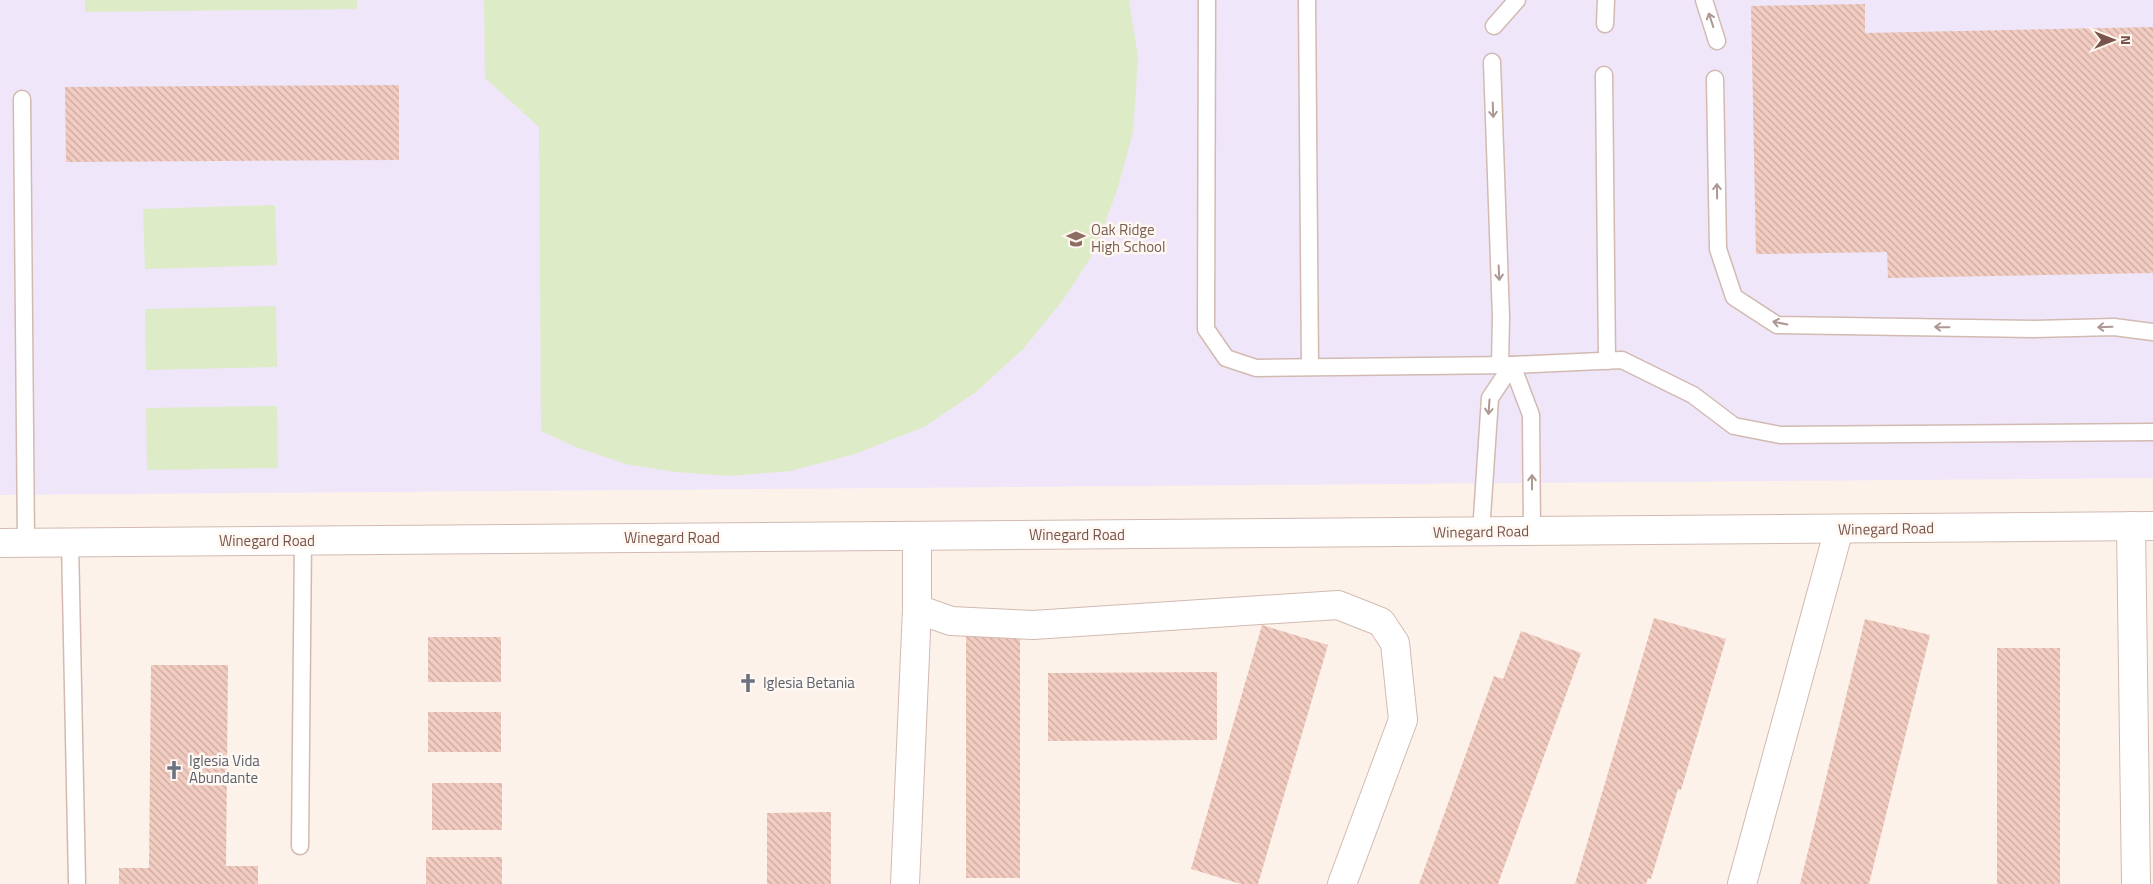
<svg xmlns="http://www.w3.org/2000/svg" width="2153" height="884" viewBox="0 0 2153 884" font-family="'Titillium Web',sans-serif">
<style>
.education{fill:#efe6f9}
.garden{fill:#ddebc7}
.building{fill:url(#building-back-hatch)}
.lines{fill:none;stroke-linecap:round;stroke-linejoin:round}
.service-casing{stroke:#d2bab1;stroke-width:19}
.minor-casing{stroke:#d2bab1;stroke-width:30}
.tertiary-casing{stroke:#d2bab1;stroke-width:30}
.service{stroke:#fff;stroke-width:16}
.minor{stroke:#fff;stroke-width:28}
.tertiary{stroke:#fff;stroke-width:28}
.oneway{stroke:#ae9894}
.labels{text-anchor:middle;stroke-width:5;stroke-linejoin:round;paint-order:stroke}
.education-label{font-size:15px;fill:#785e54;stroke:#fff7f1;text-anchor:start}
.street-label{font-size:15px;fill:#78544c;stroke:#fff7f1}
.worship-label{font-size:15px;fill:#5b616d;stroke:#fff7f1;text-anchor:start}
</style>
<defs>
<pattern id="building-back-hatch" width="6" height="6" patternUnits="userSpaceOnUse" patternTransform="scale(1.25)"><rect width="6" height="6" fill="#f2ccc1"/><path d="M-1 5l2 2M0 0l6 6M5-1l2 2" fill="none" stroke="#c9a89f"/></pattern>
</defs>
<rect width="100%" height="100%" fill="#fdf2ea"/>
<!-- education -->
<polygon class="education" points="0,0 2153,0 2153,478 0,495"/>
<!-- garden -->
<g class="garden">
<polygon points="85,0 357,0 357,9 85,12"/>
<polygon points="484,0 1129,0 1138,58 1133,132 1118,187 1095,251 1063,300 1024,348 976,392 924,427 855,454 790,471 731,476 675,472 626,464 576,447 541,431 539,127 485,78"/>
<polygon points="275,205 277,265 145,269 143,209"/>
<polygon points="276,306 277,367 146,370 145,309"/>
<polygon points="277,406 278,468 147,470 146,408"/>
</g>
<!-- building -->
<g class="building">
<polygon points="1865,4 1865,33 2153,27 2153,273 1888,278 1887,252 1756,254 1751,6"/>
<polygon points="399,85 399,160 66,162 65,87"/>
<polygon points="1654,618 1726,639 1681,790 1678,789 1651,879 1648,878 1646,884 1575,884"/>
<polygon points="1865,619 1930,635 1869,884 1800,884"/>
<polygon points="1262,625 1328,645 1258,884 1241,884 1191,869"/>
<rect x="966" y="627" width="54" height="251"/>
<polygon points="1521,631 1581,653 1498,884 1419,884 1494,676 1503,679"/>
<rect x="428" y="637" width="73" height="45"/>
<rect x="1997" y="648" width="63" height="236"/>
<polygon points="151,665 228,665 226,866 258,866 258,884 119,884 119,868 149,868"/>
<polygon points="1217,672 1217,740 1048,741 1048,673"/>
<rect x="428" y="712" width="73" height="40"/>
<rect x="432" y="783" width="70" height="47"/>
<polygon points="831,812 831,884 767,884 767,813"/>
<rect x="426" y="857" width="76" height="27"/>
</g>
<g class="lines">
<!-- service casing -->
<g class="service-casing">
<g id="service">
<polyline points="1207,0 1206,329 1226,358 1256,368 1512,365 1622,360 1693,395 1734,426 1780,435 2153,432"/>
<polyline points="1307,0 1310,367"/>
<polyline points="1704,0 1717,41"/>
<polyline points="1605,24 1606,0"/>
<polyline points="1494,26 1517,0"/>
<polyline points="1492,62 1501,317 1500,365"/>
<polyline points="1604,75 1607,361"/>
<polyline points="1715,79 1718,249 1734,297 1777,325 2034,329 2114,327 2153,332"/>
<polyline points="22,99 26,543"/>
<polyline points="1512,365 1531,415 1532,531"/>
<polyline points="1481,532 1490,398 1512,365"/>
<polyline points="70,542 77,882"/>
<polyline points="300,846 303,540"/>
</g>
</g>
<!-- minor casing -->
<g class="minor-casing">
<g id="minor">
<polyline points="2131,526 2136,884"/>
<polyline points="917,609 951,621 1033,625 1338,605 1381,622 1395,643 1403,720 1342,884"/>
<polyline points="905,884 917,609 917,536"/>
<polyline points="1742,884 1839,529"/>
</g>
</g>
<!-- tertiary casing -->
<g class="tertiary-casing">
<polyline id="tertiary" points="0,543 2153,526"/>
</g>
<!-- service -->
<use href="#service" class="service"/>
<!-- minor -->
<use href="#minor" class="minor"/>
<!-- tertiary -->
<use href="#tertiary" class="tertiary"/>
</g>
<!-- one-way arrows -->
<defs><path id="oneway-shaft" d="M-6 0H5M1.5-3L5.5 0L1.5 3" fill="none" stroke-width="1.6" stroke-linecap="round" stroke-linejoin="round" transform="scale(1.25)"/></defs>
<g class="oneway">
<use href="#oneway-shaft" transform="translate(1711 20) rotate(-108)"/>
<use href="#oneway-shaft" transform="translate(1493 110) rotate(88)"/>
<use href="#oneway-shaft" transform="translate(1717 191) rotate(-91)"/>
<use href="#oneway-shaft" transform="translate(1499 273) rotate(87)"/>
<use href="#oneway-shaft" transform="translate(1780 323) rotate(-169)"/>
<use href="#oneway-shaft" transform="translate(1942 327) rotate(-179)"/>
<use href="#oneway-shaft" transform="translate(2105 327) rotate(178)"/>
<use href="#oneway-shaft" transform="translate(1489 407) rotate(94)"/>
<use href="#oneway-shaft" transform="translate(1532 482) rotate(-90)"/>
</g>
<!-- icons -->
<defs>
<g id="school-bare" transform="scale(1.5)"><path d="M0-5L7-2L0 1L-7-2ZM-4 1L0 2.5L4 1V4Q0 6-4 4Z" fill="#8d6e63" stroke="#fff7f1" stroke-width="2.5" paint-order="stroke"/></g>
<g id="church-bare" transform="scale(1.5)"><path d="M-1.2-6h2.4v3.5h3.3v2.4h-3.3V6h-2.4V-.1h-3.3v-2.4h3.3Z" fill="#6b7280" stroke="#fff7f1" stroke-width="2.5" paint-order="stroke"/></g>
</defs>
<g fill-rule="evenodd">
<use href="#school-bare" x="1076" y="239"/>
<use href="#church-bare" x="748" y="683"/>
<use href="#church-bare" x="174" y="770"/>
</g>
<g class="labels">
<!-- education labels -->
<g class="education-label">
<text x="1091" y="235">Oak Ridge<tspan x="1091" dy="17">High School</tspan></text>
</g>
<!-- street labels -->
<g class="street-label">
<text transform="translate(1886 529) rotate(-1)" y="5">Winegard Road</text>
<text transform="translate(1481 532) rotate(-1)" y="5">Winegard Road</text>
<text x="1077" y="540">Winegard Road</text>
<text x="672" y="543">Winegard Road</text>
<text x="267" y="546">Winegard Road</text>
</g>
<!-- worship labels -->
<g class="worship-label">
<text x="763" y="688">Iglesia Betania</text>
<text x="189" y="766">Iglesia Vida<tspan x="189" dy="17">Abundante</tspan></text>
</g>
</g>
<!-- north arrow -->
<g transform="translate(2113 40) rotate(90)" stroke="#fff7f1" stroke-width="4" paint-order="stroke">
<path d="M0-4L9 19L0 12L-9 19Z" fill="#78544c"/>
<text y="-8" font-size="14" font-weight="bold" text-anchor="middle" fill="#78544c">N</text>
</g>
</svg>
